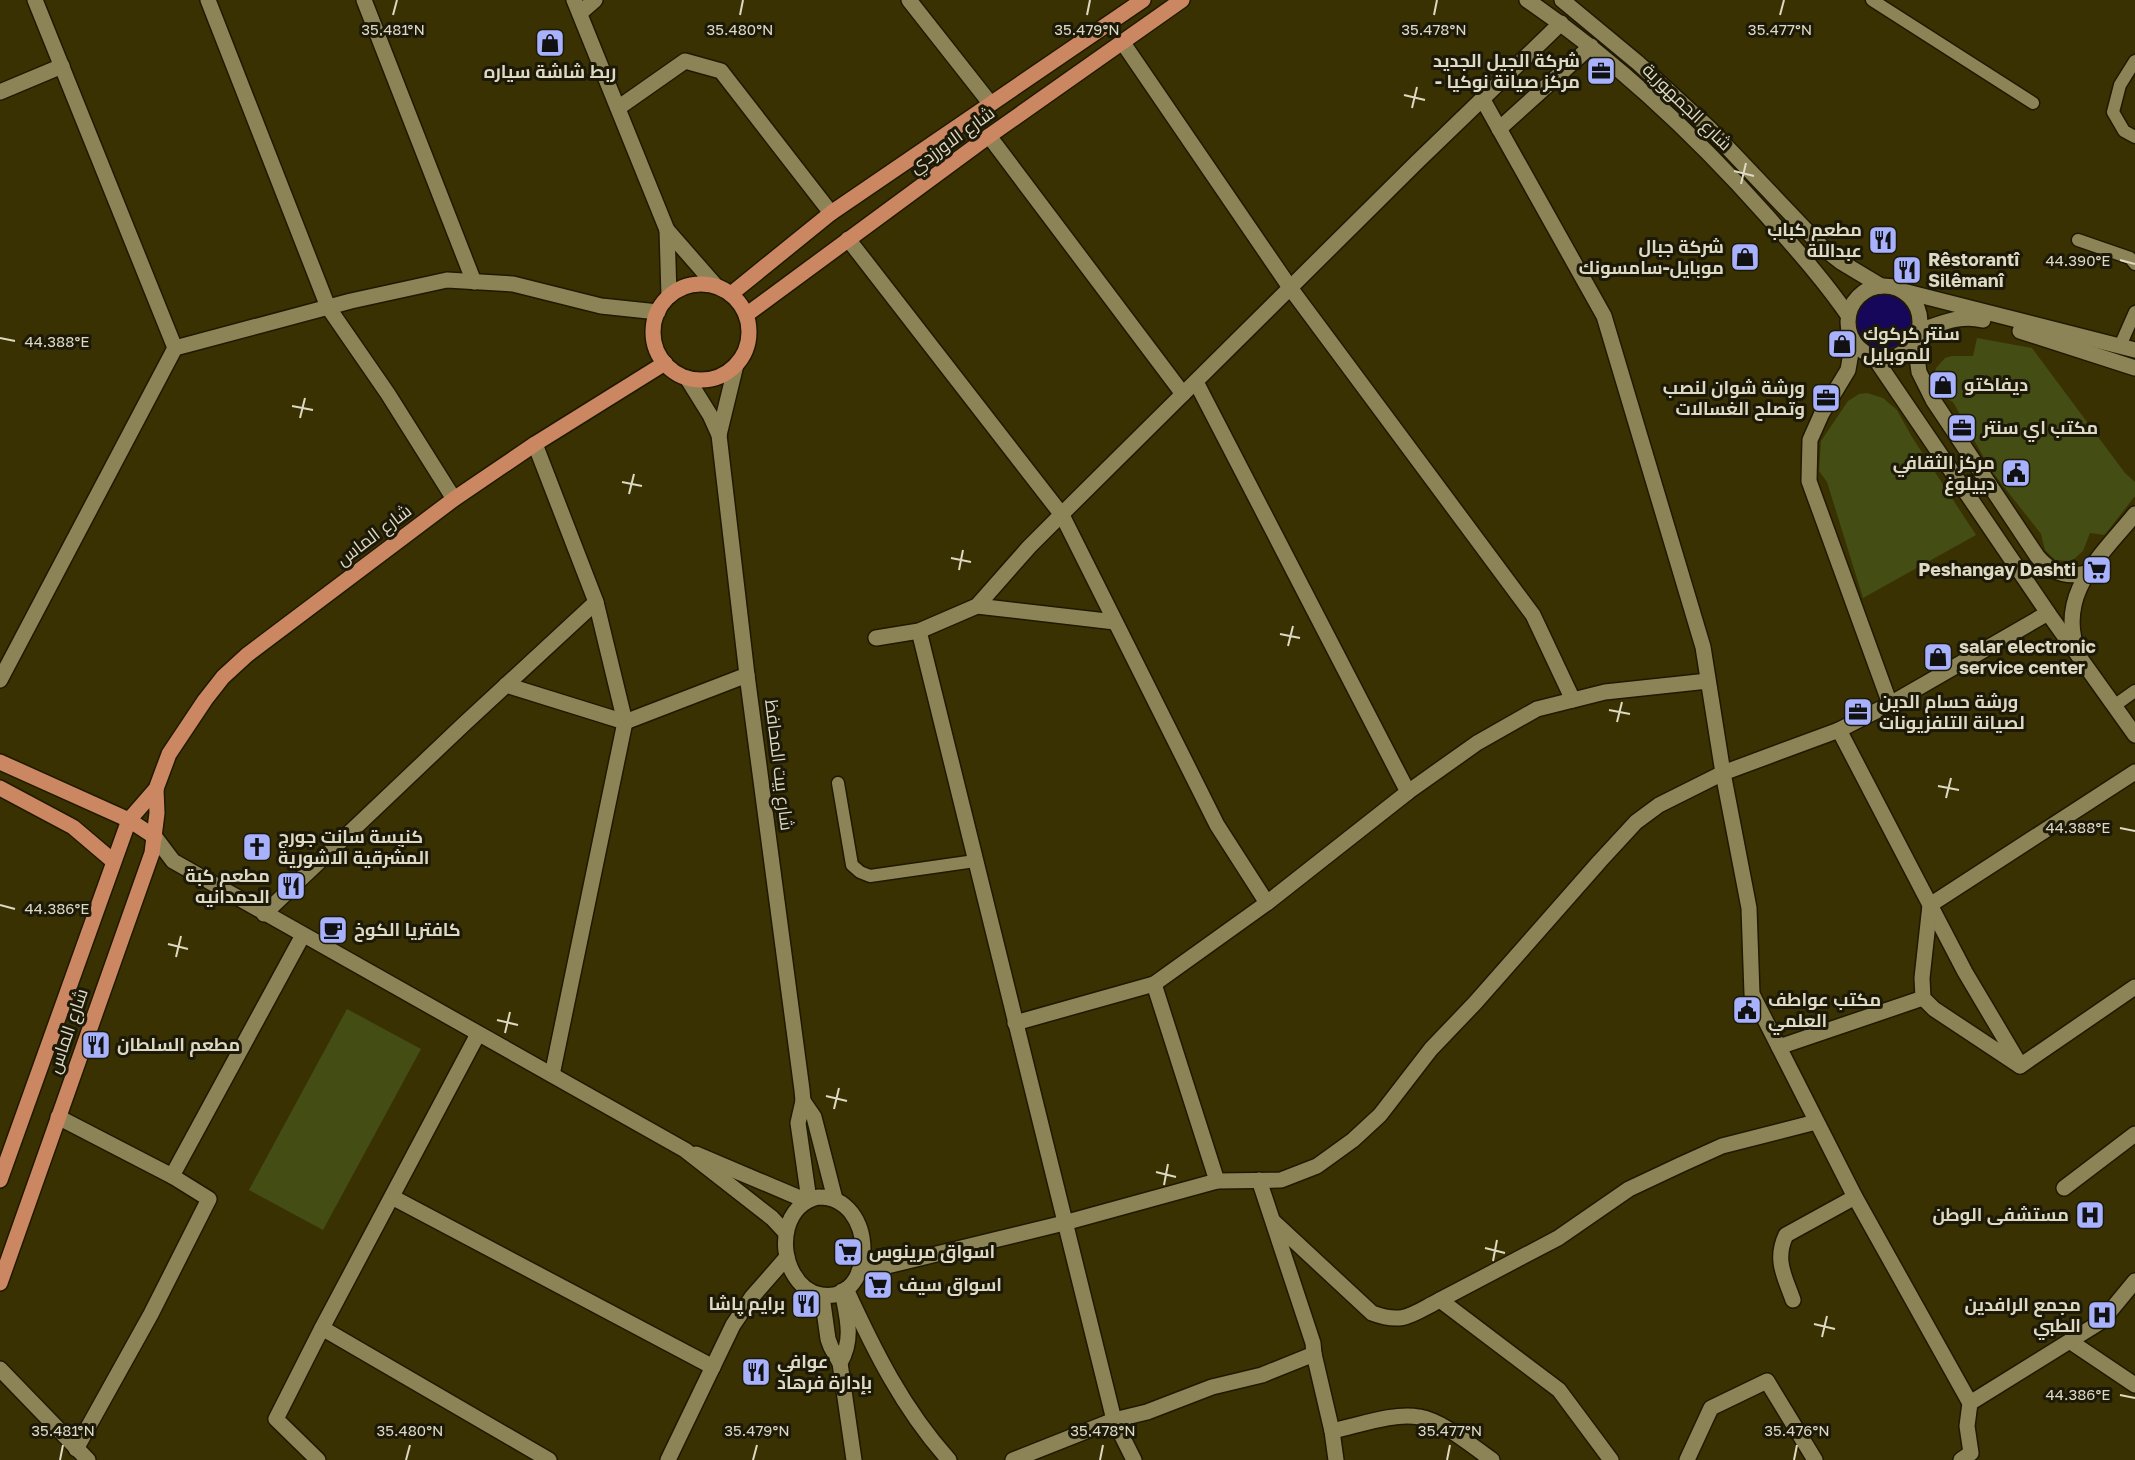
<svg xmlns="http://www.w3.org/2000/svg" width="2135" height="1460" viewBox="0 0 2135 1460" font-family="'Golos Text',Cairo,sans-serif">
<style>
.water{fill:#17075a}
.building{fill:#434d14}
.lines{fill:none;stroke-linecap:round;stroke-linejoin:round}
.service-casing{stroke:#1f1900;stroke-width:15}
.minor-casing{stroke:#1f1900;stroke-width:18}
.tertiary-casing{stroke:#1f1900;stroke-width:18}
.secondary-casing{stroke:#1f1900;stroke-width:18}
.primary-casing{stroke:#1f1900;stroke-width:18}
.service{stroke:#8c8357;stroke-width:12}
.minor{stroke:#8c8357;stroke-width:15}
.tertiary{stroke:#8c8357;stroke-width:15}
.secondary{stroke:#8c8357;stroke-width:15}
.primary{stroke:#cb8761;stroke-width:15}
.ticks{fill:none;stroke:#ddd9c2;stroke-width:2}
.labels{text-anchor:middle;stroke-width:6;stroke-linejoin:round;paint-order:stroke}
.poi-label{font-size:18px;font-weight:bold;fill:#ddd9c2;stroke:#1d1908;text-anchor:start}
.street-label{font-size:18px;fill:#ddd9c2;stroke:#1d1908}
.ticks-label{font-size:15px;text-anchor:middle;fill:#ddd9c2;stroke:#1d1908;stroke-width:6;stroke-linejoin:round;paint-order:stroke}
</style>
<rect width="100%" height="100%" fill="#3a3103"/>
<!-- water -->
<circle class="water" cx="1883" cy="321" r="28"/>
<!-- building -->
<g class="building">
<polygon points="1977,338 2032,348 2125,473 2135,482 2135,496 2107,532 2104,535 2090,533 2083,551 2073,560 2067,561 2055,560 2045,550 2041,534 1990,469 1953,402 1943,397 1933,379 1936,368 1945,358 1952,356 1973,356"/>
<polygon points="1867,393 1883,398 1897,410 1912,437 1976,535 1863,598 1827,482 1819,471 1821,441 1848,401 1859,394"/>
<polygon points="347,1009 421,1049 323,1230 249,1190"/>
</g>
<g class="lines">
<!-- service casing -->
<g class="service-casing">
<g id="service">
<polyline points="1872,0 2033,103"/>
<polyline points="2135,61 2120,85 2113,112 2124,131 2135,137"/>
<polyline points="2078,240 2130,258 2135,264"/>
<polyline points="2120,346 2135,312"/>
<polyline points="2114,706 2135,691"/>
<polyline points="838,783 852,865 860,872 870,876 975,861"/>
</g>
</g>
<!-- minor casing -->
<g class="minor-casing">
<g id="minor">
<polyline points="35,0 175,348"/>
<polyline points="208,0 328,307 388,394 454,499"/>
<polyline points="364,0 474,282"/>
<polyline points="909,0 990,103"/>
<polyline points="580,13 595,0"/>
<polyline points="1123,43 1291,289 1533,615 1573,700"/>
<polyline points="0,92 62,66"/>
<polyline points="1483,100 1604,316 1703,647 1723,773 1749,908 1752,994 1855,1197 1970,1403"/>
<polyline points="618,108 685,61 721,71 831,213"/>
<polyline points="1499,129 1591,46"/>
<polyline points="989,136 1183,394"/>
<polyline points="848,239 1062,515 1217,825 1267,903 1408,792 1477,743 1537,709 1605,692 1708,681"/>
<polyline points="1853,341 1848,370 1822,413 1810,440 1809,481 1890,704"/>
<polyline points="1196,382 1408,792"/>
<polyline points="535,444 596,602 625,722 552,1075"/>
<polyline points="977,606 1115,622"/>
<polyline points="919,631 1114,1420 1134,1460"/>
<polyline points="876,638 919,631 977,606 1029,547 1072,504 1417,162 1561,23"/>
<path d="M 2079,655 C 2054,595 2101,556 2135,514"/>
<polyline points="0,680 175,348 351,301 447,280 513,284 601,306 658,312"/>
<polyline points="506,685 625,722 747,675"/>
<polyline points="1839,730 1965,972 2019,1063"/>
<polyline points="155,837 173,861 685,1150 772,1218 786,1233"/>
<polyline points="264,914 463,725 596,602"/>
<polyline points="1015,1023 1154,984 1267,903"/>
<polyline points="1779,1047 1923,998"/>
<polyline points="2020,1066 1934,1009 1923,998 1922,978 1930,905 2135,772"/>
<polyline points="2020,1066 2135,987"/>
<polyline points="58,1117 172,1176 303,935"/>
<polyline points="696,1154 807,1201"/>
<polyline points="1217,1181 1281,1180 1317,1166 1353,1140 1380,1115 1431,1049 1475,1003 1600,861 1636,822 1659,805 1723,773 1839,730 1890,704 2048,613"/>
<polyline points="2064,1188 2135,1134"/>
<polyline points="392,1197 713,1367"/>
<path d="M 1274,1222 L 1372,1313 C 1404,1325 1412,1314 1440,1300 L 1559,1390 L 1611,1460"/>
<polyline points="859,1271 883,1267 1064,1223 1217,1181 1154,984"/>
<path d="M 846,1289 C 874,1350 903,1409 949,1460"/>
<polyline points="1440,1300 1558,1238 1629,1189 1680,1165 1722,1146 1816,1122"/>
<path d="M 1793,1300 C 1785,1277 1774,1260 1786,1235 L 1855,1197"/>
<polyline points="322,1328 549,1460"/>
<polyline points="2071,1342 2135,1385"/>
<polyline points="1314,1354 1332,1431 1336,1460"/>
<polyline points="0,1369 88,1460"/>
<path d="M 1332,1431 C 1357,1426 1394,1412 1419,1417 C 1443,1421 1472,1446 1492,1460"/>
<polyline points="76,1449 151,1314 209,1199 172,1176"/>
<polyline points="318,1460 276,1419 322,1328 478,1034"/>
<polyline points="668,1460 733,1325 752,1297 787,1257"/>
<polyline points="1013,1460 1114,1420 1147,1412 1212,1387 1262,1375 1314,1354 1313,1343 1259,1180"/>
<polyline points="1687,1460 1711,1408 1767,1381 1815,1460"/>
<polyline points="1961,1460 1971,1453 1967,1426 1970,1403 2102,1321 2135,1281"/>
</g>
</g>
<!-- tertiary casing -->
<g class="tertiary-casing">
<g id="tertiary">
<path d="M 1527,0 C 1617,61 1695,135 1767,216 C 1795,248 1823,279 1848,315"/>
<polyline points="1562,0 1638,63 1709,128 1823,248 1841,262 1881,286"/>
<circle cx="1884" cy="322" r="36"/>
<polyline points="1903,291 2135,350"/>
<path d="M 1919,331 C 1940,324 1960,314 1983,320"/>
<polyline points="2020,331 2135,368"/>
<path d="M 1915,342 L 1919,372 L 1933,400 L 2037,556 C 2050,572 2066,578 2086,573"/>
<polyline points="1874,357 2048,613 2135,735"/>
</g>
</g>
<!-- secondary casing -->
<g class="secondary-casing">
<g id="secondary">
<polyline points="574,0 667,230 716,286"/>
<polyline points="667,230 669,296"/>
<polyline points="687,378 710,415 719,435 747,675 802,1090 803,1101 798,1123 809,1200"/>
<polyline points="719,435 736,365"/>
<polyline points="803,1101 814,1117 835,1199"/>
<path d="M 818,1197 C 878,1196 877,1304 821,1295 C 809,1293 799,1284 793,1273 C 778,1246 785,1205 818,1197 Z"/>
<polyline points="822,1296 828,1339 831,1347 840,1363 854,1460"/>
<path d="M 840,1363 C 854,1339 847,1317 842,1291"/>
</g>
</g>
<!-- primary casing -->
<g class="primary-casing">
<g id="primary">
<circle cx="701" cy="332" r="48"/>
<polyline points="731,294 831,213 1143,0"/>
<polyline points="746,315 989,136 1182,0"/>
<polyline points="0,762 129,820 155,837"/>
<polyline points="0,788 73,827 113,861"/>
<polyline points="0,1180 129,820 156,789 169,754 205,700 223,677 247,655 454,499 535,444 665,363"/>
<polyline points="0,1283 152,853 157,813 156,789"/>
</g>
</g>
<!-- service -->
<use href="#service" class="service"/>
<!-- minor -->
<use href="#minor" class="minor"/>
<!-- tertiary -->
<use href="#tertiary" class="tertiary"/>
<!-- secondary -->
<use href="#secondary" class="secondary"/>
<!-- primary -->
<use href="#primary" class="primary"/>
</g>
<!-- ticks -->
<path class="ticks" d="M 393,15 L 397,0M 740,15 L 743,0M 1087,15 L 1090,0M 1434,15 L 1437,0M 1780,15 L 1784,0M 1404,95 L 1425,100M 1412,108 L 1417,87M 1734,171 L 1754,176M 1741,184 L 1746,163M 2120,260 L 2135,264M 0,338 L 15,341M 292,406 L 313,410M 300,418 L 305,398M 622,482 L 642,486M 629,494 L 634,474M 951,558 L 971,562M 959,570 L 963,550M 1280,634 L 1300,638M 1288,646 L 1293,626M 1609,710 L 1630,714M 1617,722 L 1622,702M 1938,786 L 1959,790M 1946,798 L 1951,778M 2120,828 L 2135,831M 0,905 L 15,909M 168,944 L 188,949M 176,957 L 181,936M 497,1020 L 518,1025M 505,1033 L 510,1012M 826,1096 L 847,1101M 834,1109 L 839,1088M 1156,1172 L 1176,1177M 1164,1185 L 1168,1164M 1485,1248 L 1505,1253M 1493,1261 L 1497,1240M 1814,1324 L 1835,1329M 1822,1337 L 1827,1316M 2120,1395 L 2135,1398M 60,1460 L 63,1445M 406,1460 L 410,1445M 753,1460 L 757,1445M 1100,1460 L 1103,1445M 1447,1460 L 1450,1445M 1794,1460 L 1797,1445"/>
<!-- icons -->
<defs>
<g id="shop-square" transform="scale(1.5)"><rect x="-9" y="-9" width="18" height="18" rx="4" fill="#a7b1fc" stroke="#1d1908"/><path d="M-5-2.5h2.3a2.7 3.5 0 0 1 5.4 0H5L5.5 6h-11ZM-1.5-2.5h3a1.5 2.3 0 0 0-3 0Z" fill="#111"/></g>
<g id="office-square" transform="scale(1.5)"><rect x="-9" y="-9" width="18" height="18" rx="4" fill="#a7b1fc" stroke="#1d1908"/><path d="M-6-3h4V-5.5h4V-3h4V5H-6ZM-1-4.5V-3h2v-1.5ZM-6 0V1H6V0Z" fill="#111"/></g>
<g id="restaurant-square" transform="scale(1.5)"><rect x="-9" y="-9" width="18" height="18" rx="4" fill="#a7b1fc" stroke="#1d1908"/><path d="M-5-6h1v4h1v-4h1v4h1v-4h1v5L-1.5 .5V6h-2V.5L-5-1ZM5-6V6H3V1.5H1.5Q1.5-4 5-6Z" fill="#111"/></g>
<g id="civic-square" transform="scale(1.5)"><rect x="-9" y="-9" width="18" height="18" rx="4" fill="#a7b1fc" stroke="#1d1908"/><path d="M-.6-6.5H3V-4.5H.6V-3L4-1V1h2V6H-6V1h2V-1L-.6-3ZM-1.2 2.5V6h2.4V2.5Z" fill="#111"/></g>
<g id="supermarket-square" transform="scale(1.5)"><rect x="-9" y="-9" width="18" height="18" rx="4" fill="#a7b1fc" stroke="#1d1908"/><path d="M-6-5.5h2.5l.6 2H6L4.5 2H-2.5L-4.4-4H-6ZM-1.5 3.2a1.3 1.3 0 1 0 .1 0ZM3 3.2a1.3 1.3 0 1 0 .1 0Z" fill="#111"/></g>
<g id="church-square" transform="scale(1.5)"><rect x="-9" y="-9" width="18" height="18" rx="4" fill="#a7b1fc" stroke="#1d1908"/><path d="M-1.2-6h2.4v3.5h3.3v2.4h-3.3V6h-2.4V-.1h-3.3v-2.4h3.3Z" fill="#111"/></g>
<g id="cafe-square" transform="scale(1.5)"><rect x="-9" y="-9" width="18" height="18" rx="4" fill="#a7b1fc" stroke="#1d1908"/><path d="M-5.5-4.5H6V0H3Q3 3.5 0 3.5H-2.5Q-5.5 3.5-5.5 0ZM3-3.2v2h1.7v-2ZM-6 4.5H4V6H-6Z" fill="#111"/></g>
<g id="hospital-square" transform="scale(1.5)"><rect x="-9" y="-9" width="18" height="18" rx="4" fill="#a7b1fc" stroke="#1d1908"/><path d="M-5-5h3v3.5h4V-5h3V5h-3V1.5h-4V5h-3Z" fill="#111"/></g>
</defs>
<g fill-rule="evenodd">
<use href="#shop-square" x="550" y="43"/>
<use href="#office-square" x="1601" y="71"/>
<use href="#restaurant-square" x="1883" y="240"/>
<use href="#shop-square" x="1745" y="257"/>
<use href="#restaurant-square" x="1907" y="270"/>
<use href="#shop-square" x="1842" y="344"/>
<use href="#shop-square" x="1943" y="385"/>
<use href="#office-square" x="1826" y="398"/>
<use href="#office-square" x="1962" y="428"/>
<use href="#civic-square" x="2016" y="473"/>
<use href="#supermarket-square" x="2097" y="570"/>
<use href="#shop-square" x="1938" y="657"/>
<use href="#office-square" x="1858" y="712"/>
<use href="#church-square" x="257" y="847"/>
<use href="#restaurant-square" x="291" y="886"/>
<use href="#cafe-square" x="333" y="930"/>
<use href="#civic-square" x="1747" y="1010"/>
<use href="#restaurant-square" x="96" y="1045"/>
<use href="#hospital-square" x="2090" y="1215"/>
<use href="#supermarket-square" x="848" y="1252"/>
<use href="#supermarket-square" x="878" y="1285"/>
<use href="#restaurant-square" x="806" y="1304"/>
<use href="#hospital-square" x="2102" y="1315"/>
<use href="#restaurant-square" x="756" y="1372"/>
</g>
<g class="labels">
<!-- poi labels -->
<g class="poi-label">
<text x="1580" y="67" text-anchor="end">شركة الجيل الجديد<tspan x="1580" dy="21">- مركز صيانة نوكيا</tspan></text>
<text x="550" y="78" text-anchor="middle">ربط شاشة سياره</text>
<text x="1862" y="236" text-anchor="end">مطعم كباب<tspan x="1862" dy="21">عبداللة</tspan></text>
<text x="1724" y="253" text-anchor="end">شركة جبال<tspan x="1724" dy="21">موبايل-سامسونك</tspan></text>
<text x="1928" y="266">Rêstorantî<tspan x="1928" dy="21">Silêmanî</tspan></text>
<text x="1863" y="340">سنتر كركوك<tspan x="1863" dy="21">للموبايل</tspan></text>
<text x="1964" y="391">ديفاكتو</text>
<text x="1805" y="394" text-anchor="end">ورشة شوان لنصب<tspan x="1805" dy="21">وتصلح الغسالات</tspan></text>
<text x="1983" y="434">مكتب اي سنتر</text>
<text x="1995" y="469" text-anchor="end">مركز الثقافي<tspan x="1995" dy="21">دييلوغ</tspan></text>
<text x="2076" y="576" text-anchor="end">Peshangay Dashti</text>
<text x="1959" y="653">salar electronic<tspan x="1959" dy="21">service center</tspan></text>
<text x="1879" y="708">ورشة حسام الدين<tspan x="1879" dy="21">لصيانة التلفزيونات</tspan></text>
<text x="278" y="843">كنيسة سانت جورج<tspan x="278" dy="21">المشرقية الاشورية</tspan></text>
<text x="270" y="882" text-anchor="end">مطعم كبة<tspan x="270" dy="21">الحمدانيه</tspan></text>
<text x="354" y="936">كافتريا الكوخ</text>
<text x="1768" y="1006">مكتب عواطف<tspan x="1768" dy="21">العلمي</tspan></text>
<text x="117" y="1051">مطعم السلطان</text>
<text x="2069" y="1221" text-anchor="end">مستشفى الوطن</text>
<text x="869" y="1258">اسواق مرينوس</text>
<text x="899" y="1291">اسواق سيف</text>
<text x="785" y="1310" text-anchor="end">برایم پاشا</text>
<text x="2081" y="1311" text-anchor="end">مجمع الرافدين<tspan x="2081" dy="21">الطبي</tspan></text>
<text x="777" y="1368">عوافي<tspan x="777" dy="21">بإدارة فرهاد</tspan></text>
</g>
<!-- street labels -->
<g class="street-label">
<text transform="translate(1687 107) rotate(44)" y="6">شارع الجمهورية</text>
<text transform="translate(952 140) rotate(-36)" y="6">شارع الاورزدي</text>
<text transform="translate(374 535) rotate(-37)" y="6">شارع الماس</text>
<text transform="translate(779 765) rotate(83)" y="6">شارع بيت المحافظ</text>
<text transform="translate(68 1031) rotate(-71)" y="6">شارع الماس</text>
</g>
</g>
<g class="ticks-label">
<text x="393" y="35">35.481°N</text>
<text x="740" y="35">35.480°N</text>
<text x="1087" y="35">35.479°N</text>
<text x="1434" y="35">35.478°N</text>
<text x="1780" y="35">35.477°N</text>
<text x="2078" y="266">44.390°E</text>
<text x="57" y="347">44.388°E</text>
<text x="2078" y="833">44.388°E</text>
<text x="57" y="914">44.386°E</text>
<text x="2078" y="1400">44.386°E</text>
<text x="63" y="1436">35.481°N</text>
<text x="410" y="1436">35.480°N</text>
<text x="757" y="1436">35.479°N</text>
<text x="1103" y="1436">35.478°N</text>
<text x="1450" y="1436">35.477°N</text>
<text x="1797" y="1436">35.476°N</text>
</g>
</svg>
